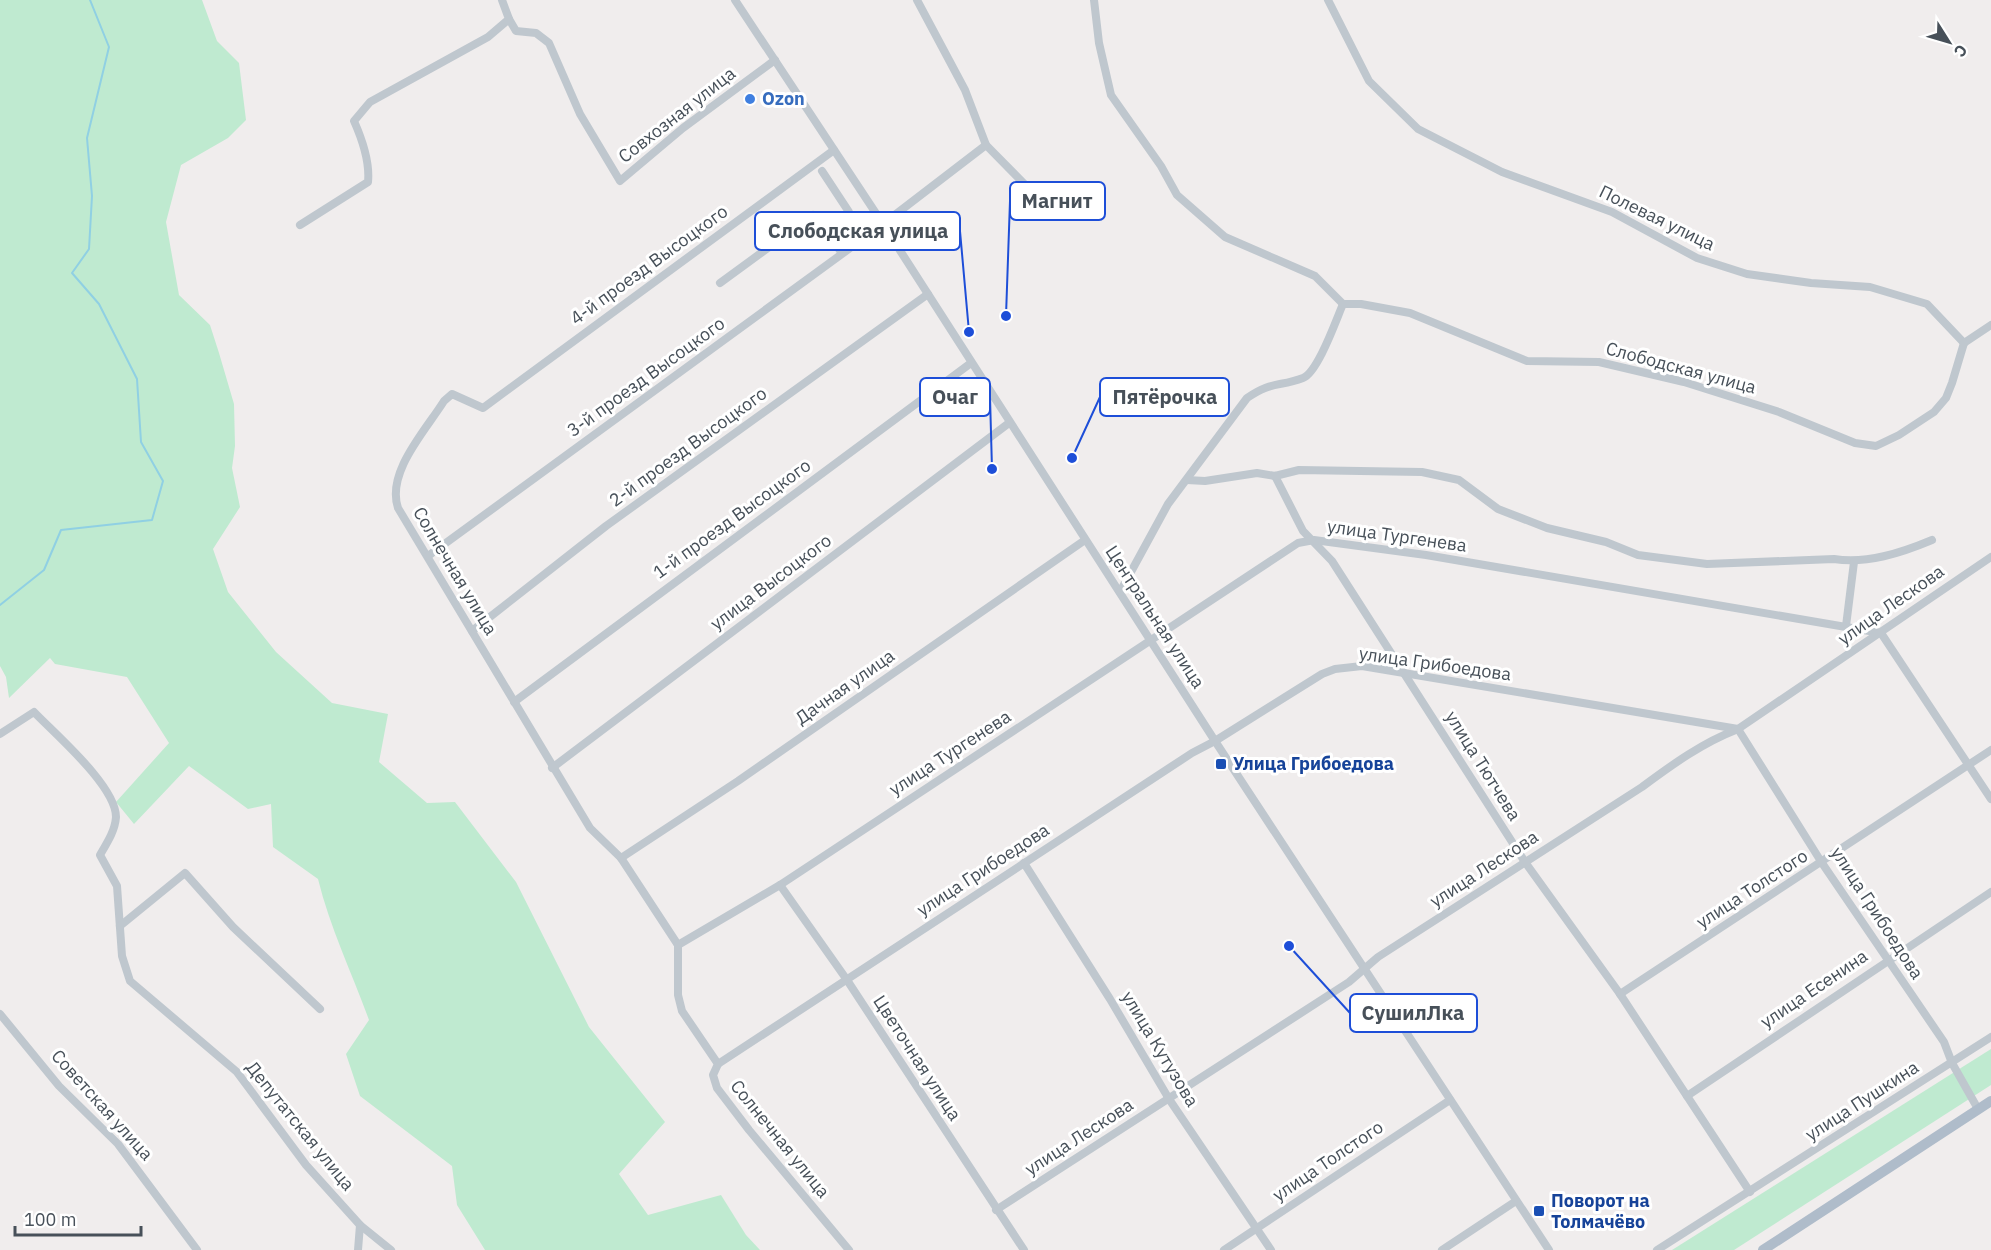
<svg xmlns="http://www.w3.org/2000/svg" width="1991" height="1250" viewBox="0 0 1991 1250" font-family="'IBM Plex Sans',sans-serif">
<style>
.green{fill:#bfead0}
.lines{fill:none;stroke-linecap:round;stroke-linejoin:round}
.stream{stroke:#90d0e3;stroke-width:2}
.minor{stroke:#bfc7ce;stroke-width:8}
.major{stroke:#afbcca;stroke-width:10}
.shop-dot{fill:#3f7fe0;stroke:#fff;stroke-width:2}
.transit-dot{fill:#1a4fb4;stroke:#fff;stroke-width:2}
.labels{text-anchor:middle;stroke-width:6;stroke-linejoin:round;paint-order:stroke}
.shop-label{font-size:18px;font-weight:bold;fill:#366cbe;stroke:#fff;text-anchor:start}
.street-label{font-size:18px;fill:#475059;stroke:#fff}
.transit-label{font-size:18px;font-weight:bold;fill:#164399;stroke:#fff;text-anchor:start}
.leader{fill:none;stroke:#1d4ed8;stroke-width:2}
.callout-dot{fill:#1d4ed8;stroke:#fff;stroke-width:2}
.callout{fill:#fff;stroke:#1d4ed8;stroke-width:2}
.callout-label{font-size:20px;text-anchor:middle;font-weight:bold;fill:#475059}
</style>
<rect width="100%" height="100%" fill="#f0eded"/>
<!-- green -->
<g class="green">
<path d="M 0,0 L 202,0 L 217,41 L 239,63 L 246,120 L 228,138 L 181,165 L 166,222 L 179,295 L 210,325 L 219,353 L 234,404 L 235,446 L 232,468 L 240,507 L 213,549 L 228,592 L 276,652 L 332,703 L 388,714 L 379,762 L 427,803 L 455,802 L 516,882 L 589,1027 L 665,1122 L 619,1174 L 648,1215 L 721,1195 L 746,1235 L 760,1250 L 485,1250 L 457,1205 L 452,1166 L 360,1096 L 346,1054 L 369,1020 C 352,973 330,928 318,879 L 273,847 L 271,804 L 248,809 L 189,766 L 134,824 L 116,802 L 169,743 L 127,677 L 55,664 L 50,658 L 9,698 L 6,677 L 0,666 Z"/>
<polygon points="1991,1049 1991,1085 1734,1250 1672,1250"/>
</g>
<g class="lines">
<!-- stream -->
<polyline class="stream" points="0,605 44,570 61,530 152,520 163,481 141,442 137,379 99,304 72,273 89,249 92,196 87,138 109,47 90,0"/>
<!-- minor -->
<g class="minor">
<polyline points="735,0 883,224 1215,741 1549,1250"/>
<polyline points="917,0 965,90 986,145 1045,205"/>
<polyline points="1094,0 1099,43 1111,95 1161,166 1177,195 1225,237 1315,276 1343,304"/>
<polyline points="1328,0 1369,81 1418,129 1502,172 1612,212 1697,258 1747,274 1811,283 1870,287 1927,304 1964,343"/>
<polyline points="509,19 516,31 536,33 549,43 580,114 620,181 683,128 775,60"/>
<path d="M 834,150 L 483,408 L 452,394 L 444,401 C 426,430 386,472 398,508 L 590,828 L 621,858 L 678,945 L 678,995 L 682,1011 L 718,1064 L 713,1075 L 717,1088 L 749,1130 L 849,1250"/>
<polyline points="822,171 849,212 847,218 826,233"/>
<path d="M 300,225 L 368,182 C 370,162 362,139 354,121 L 370,102 L 488,37 L 509,19 L 502,0"/>
<polyline points="720,283 813,215 842,253"/>
<polyline points="1964,343 1991,325"/>
<polyline points="1275,476 1303,531 1332,561 1525,862 1620,994 1750,1192"/>
<path d="M 1187,480 L 1205,481 L 1257,473 L 1275,476 L 1299,470 L 1422,472 L 1459,480 L 1498,509 L 1547,528 L 1606,542 L 1638,555 L 1707,564 L 1834,559 C 1867,564 1901,553 1932,540"/>
<polyline points="428,556 883,224 986,145"/>
<path d="M 1120,592 L 1168,504 L 1247,398 C 1271,381 1279,387 1303,378 C 1318,372 1336,320 1343,304 L 1361,304 L 1410,313 L 1527,361 L 1599,362 L 1684,382 L 1779,412 L 1855,443 L 1876,446 L 1899,435 L 1934,412 L 1946,398 L 1952,383 L 1964,343"/>
<polyline points="1846,626 1854,562"/>
<polyline points="472,631 606,526 928,294"/>
<polyline points="514,702 971,363"/>
<path d="M 0,734 L 34,712 C 55,734 116,786 116,817 C 115,831 107,843 100,855 L 117,886 L 122,956 L 130,981 L 237,1072 L 306,1165 L 360,1225 L 358,1250"/>
<polyline points="552,768 1009,423"/>
<polyline points="621,858 738,781 1085,540"/>
<polyline points="1024,863 1110,999 1169,1099 1271,1250"/>
<polyline points="780,885 847,980 1024,1250"/>
<polyline points="120,926 185,873 233,927 320,1009"/>
<polyline points="678,945 780,885 1298,543 1314,540 1426,555 1881,633 1991,799"/>
<polyline points="1620,994 1991,750"/>
<polyline points="0,1014 59,1086 118,1144 197,1250"/>
<polyline points="718,1064 1192,753 1215,741 1322,674 1335,669 1362,666 1738,729 1822,863 1944,1042 1952,1063 1978,1109"/>
<polyline points="1687,1096 1991,892"/>
<path d="M 996,1210 L 1349,982 L 1378,957 L 1642,787 C 1673,764 1702,743 1738,729 L 1991,557"/>
<polyline points="360,1225 391,1250"/>
<polyline points="1224,1250 1450,1100"/>
<polyline points="1442,1250 1516,1201"/>
<polyline points="1657,1250 1991,1037"/>
</g>
<!-- major -->
<polyline class="major" points="1763,1250 1991,1101"/>
</g>
<!-- markers -->
<circle class="shop-dot" cx="750" cy="99" r="6"/>
<g class="transit-dot">
<rect x="1215" y="758" width="12" height="12" rx="3"/>
<rect x="1533" y="1205" width="12" height="12" rx="3"/>
</g>
<g class="labels">
<!-- shop labels -->
<g class="shop-label">
<text x="762" y="105">Ozon</text>
</g>
<!-- street labels -->
<g class="street-label">
<text transform="translate(677 115) rotate(-38)" y="6">Совхозная улица</text>
<text transform="translate(1657 218) rotate(26)" y="6">Полевая улица</text>
<text transform="translate(649 265) rotate(-36)" y="6">4-й проезд Высоцкого</text>
<text transform="translate(1681 368) rotate(15)" y="6">Слободская улица</text>
<text transform="translate(646 377) rotate(-36)" y="6">3-й проезд Высоцкого</text>
<text transform="translate(688 447) rotate(-36)" y="6">2-й проезд Высоцкого</text>
<text transform="translate(732 519) rotate(-36)" y="6">1-й проезд Высоцкого</text>
<text transform="translate(1397 536) rotate(8)" y="6">улица Тургенева</text>
<text transform="translate(455 571) rotate(59)" y="6">Солнечная улица</text>
<text transform="translate(771 582) rotate(-37)" y="6">улица Высоцкого</text>
<text transform="translate(1891 605) rotate(-35)" y="6">улица Лескова</text>
<text transform="translate(1155 617) rotate(57)" y="6">Центральная улица</text>
<text transform="translate(1435 664) rotate(8)" y="6">улица Грибоедова</text>
<text transform="translate(845 687) rotate(-35)" y="6">Дачная улица</text>
<text transform="translate(950 753) rotate(-33)" y="6">улица Тургенева</text>
<text transform="translate(1483 766) rotate(58)" y="6">улица Тютчева</text>
<text transform="translate(1484 869) rotate(-33)" y="6">улица Лескова</text>
<text transform="translate(983 870) rotate(-33)" y="6">улица Грибоедова</text>
<text transform="translate(1752 889) rotate(-33)" y="6">улица Толстого</text>
<text transform="translate(1877 913) rotate(57)" y="6">улица Грибоедова</text>
<text transform="translate(1814 989) rotate(-34)" y="6">улица Есенина</text>
<text transform="translate(1160 1049) rotate(59)" y="6">улица Кутузова</text>
<text transform="translate(917 1058) rotate(57)" y="6">Цветочная улица</text>
<text transform="translate(1862 1101) rotate(-33)" y="6">улица Пушкина</text>
<text transform="translate(102 1105) rotate(48)" y="6">Советская улица</text>
<text transform="translate(300 1126) rotate(51)" y="6">Депутатская улица</text>
<text transform="translate(1079 1137) rotate(-33)" y="6">улица Лескова</text>
<text transform="translate(780 1139) rotate(51)" y="6">Солнечная улица</text>
<text transform="translate(1328 1161) rotate(-34)" y="6">улица Толстого</text>
</g>
<!-- transit labels -->
<g class="transit-label">
<text x="1233" y="770">Улица Грибоедова</text>
<text x="1551" y="1207">Поворот на<tspan x="1551" dy="21">Толмачёво</tspan></text>
</g>
</g>
<!-- callouts -->
<path class="leader" d="M1006 316L1010 201M969 332L960 231M1072 458L1100 397M992 469L990 397M1289 946L1350 1013"/>
<g class="callout-dot">
<circle cx="1006" cy="316" r="6"/>
<circle cx="969" cy="332" r="6"/>
<circle cx="1072" cy="458" r="6"/>
<circle cx="992" cy="469" r="6"/>
<circle cx="1289" cy="946" r="6"/>
</g>
<g class="callout">
<rect x="1010" y="182" width="95" height="38" rx="6"/>
<rect x="755" y="212" width="205" height="38" rx="6"/>
<rect x="1100" y="378" width="129" height="38" rx="6"/>
<rect x="920" y="378" width="70" height="38" rx="6"/>
<rect x="1350" y="994" width="127" height="38" rx="6"/>
</g>
<g class="callout-label">
<text x="1057" y="208">Магнит</text>
<text x="858" y="238">Слободская улица</text>
<text x="1165" y="404">Пятёрочка</text>
<text x="955" y="404">Очаг</text>
<text x="1413" y="1020">СушилЛка</text>
</g>
<!-- north arrow -->
<g transform="translate(1949 42) rotate(127)" stroke="#ffffff" stroke-width="4.5" paint-order="stroke">
<path d="M0-4.5L10 22L0 15L-10 22Z" fill="#475059"/>
<text y="-9" font-size="16" font-weight="bold" text-anchor="middle" fill="#475059">С</text>
</g>
<!-- scale -->
<path d="M15 1226v9h126v-9" fill="none" stroke="#475059" stroke-width="3"/>
<text x="24" y="1226" font-size="18" fill="#475059" stroke="#ffffff" stroke-width="4.5" paint-order="stroke">100 m</text>
</svg>
